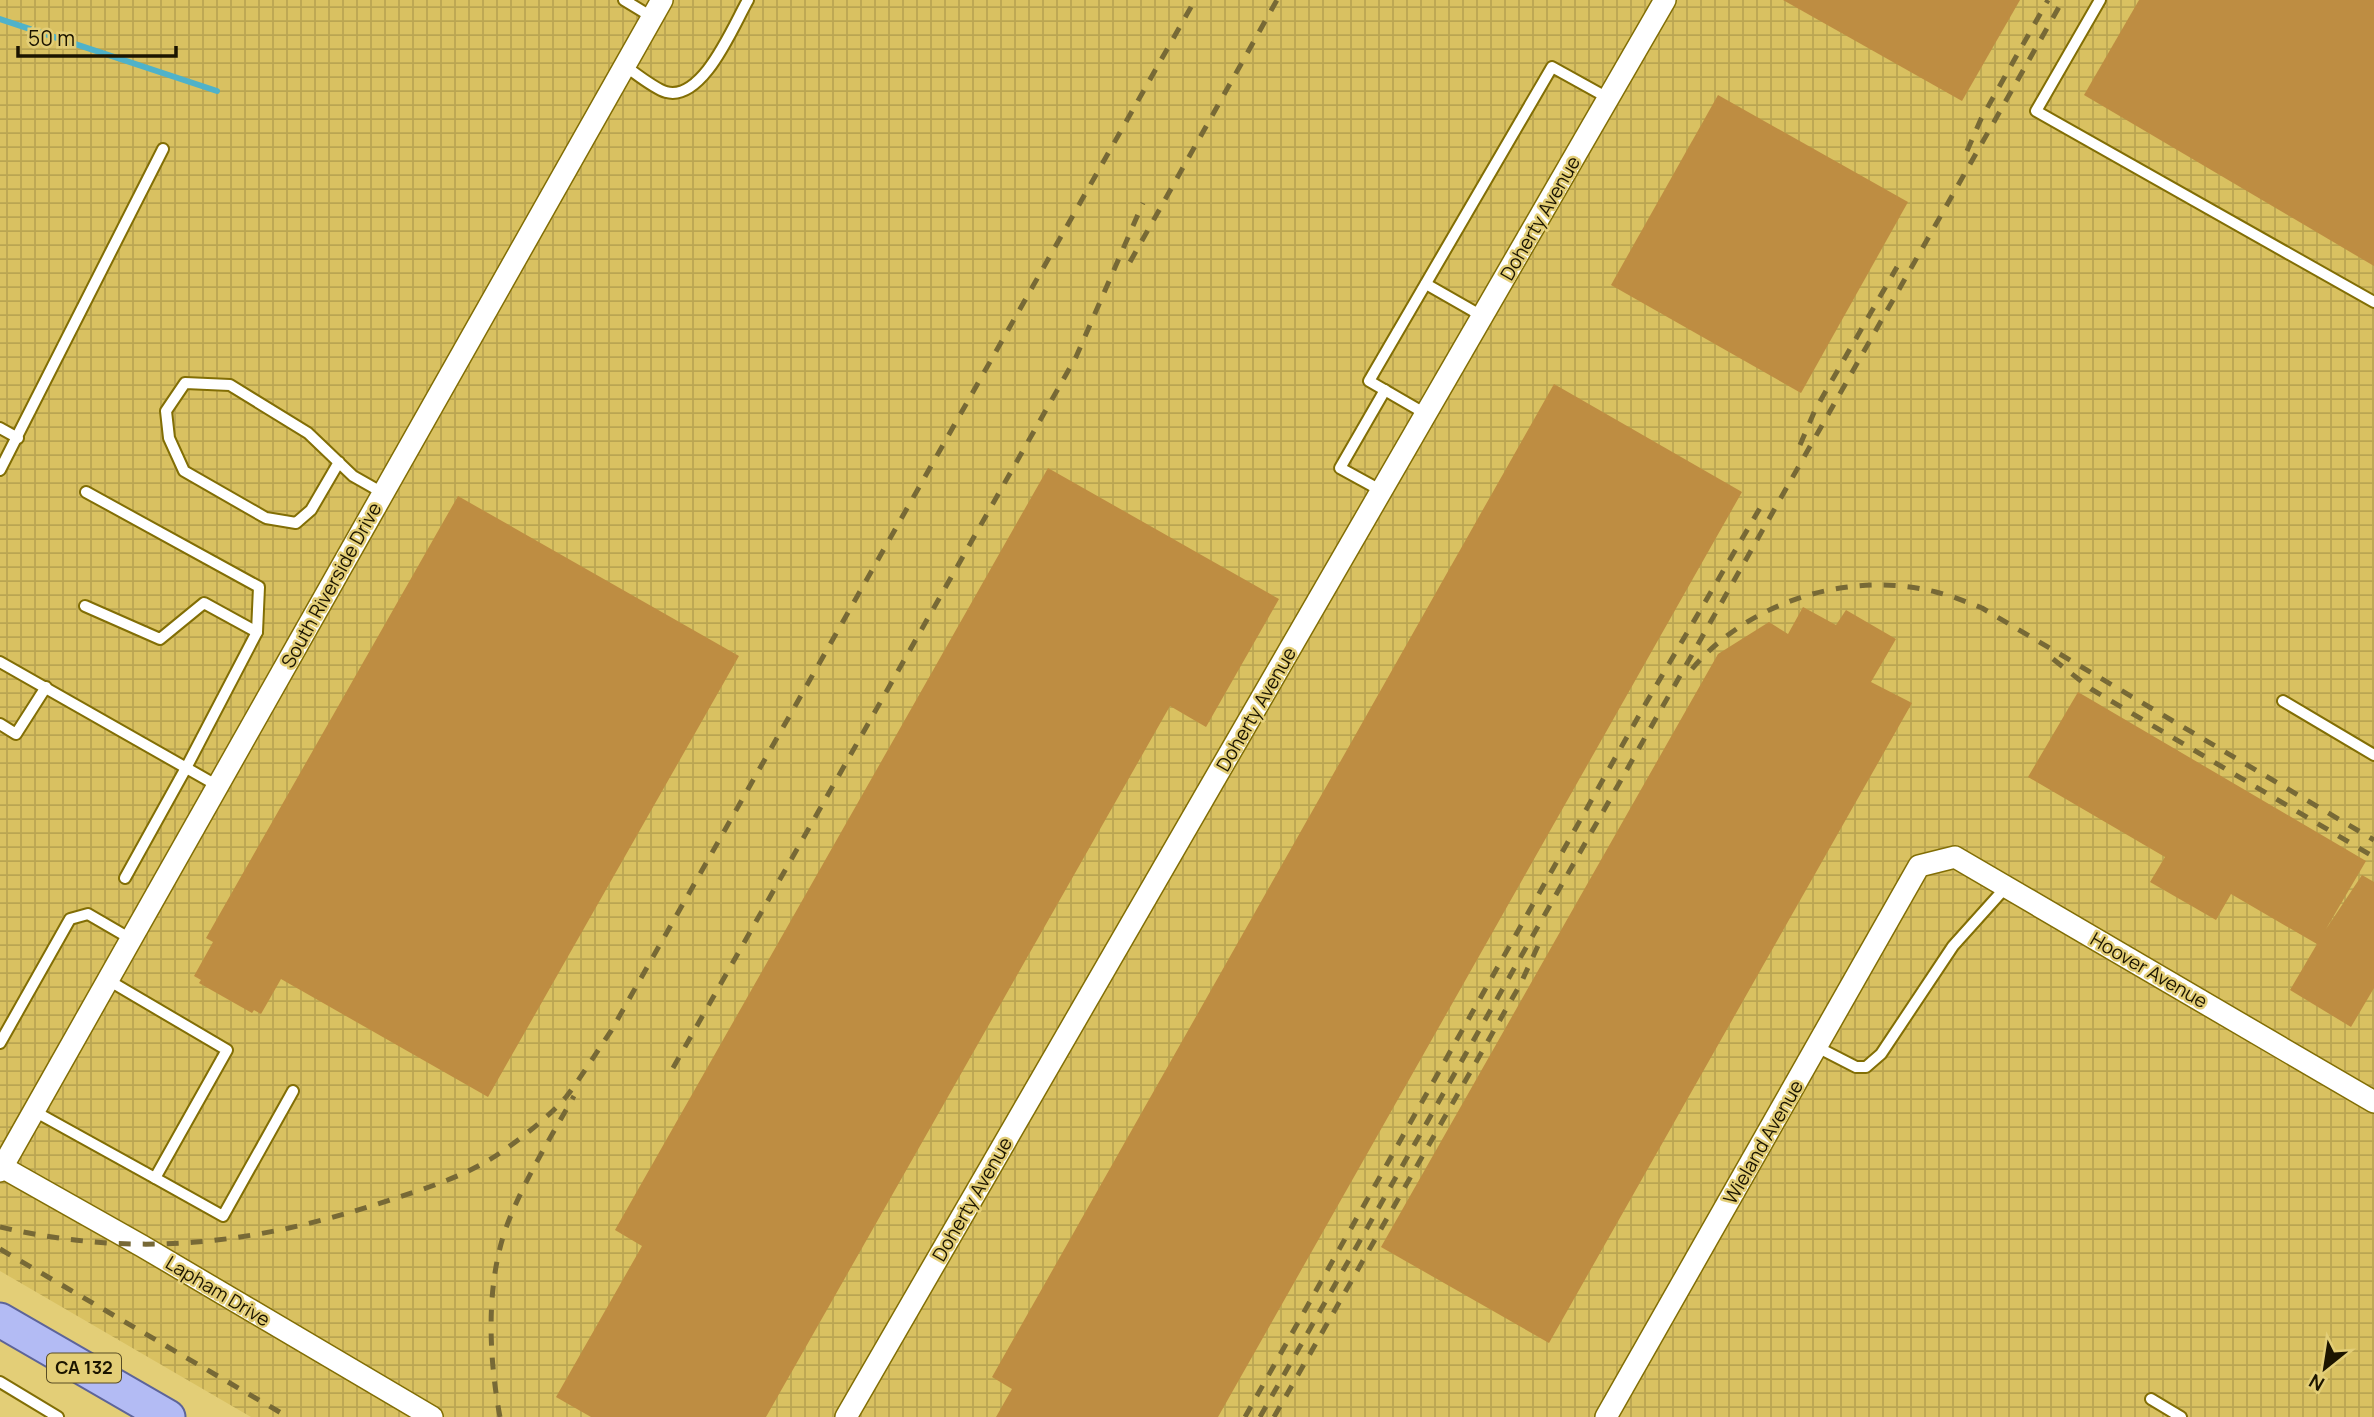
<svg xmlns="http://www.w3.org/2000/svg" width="2374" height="1417" viewBox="0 0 2374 1417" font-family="Manrope,sans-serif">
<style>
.industrial{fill:url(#industrial-grid)}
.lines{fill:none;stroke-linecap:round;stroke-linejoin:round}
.stream{stroke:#4fb2c9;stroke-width:6}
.building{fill:#be8d42}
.service-casing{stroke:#826e05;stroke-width:14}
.minor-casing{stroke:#826e05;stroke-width:24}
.primary-casing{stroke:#5d6499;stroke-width:37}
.service{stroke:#fff;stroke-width:10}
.minor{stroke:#fff;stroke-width:21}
.primary{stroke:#b3bbf4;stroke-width:33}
.rail{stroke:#776936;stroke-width:5;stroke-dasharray:12 12;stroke-linecap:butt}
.labels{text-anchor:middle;stroke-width:5;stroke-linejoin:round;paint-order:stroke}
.shield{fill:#e3ce77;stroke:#584c24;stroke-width:2}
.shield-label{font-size:18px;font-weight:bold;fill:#1c1500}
.street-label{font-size:19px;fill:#1c1500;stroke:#e3ce77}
</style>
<defs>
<pattern id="industrial-grid" width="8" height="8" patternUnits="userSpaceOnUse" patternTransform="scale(1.75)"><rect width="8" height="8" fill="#d9c161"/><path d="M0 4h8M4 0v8" fill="none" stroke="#baa552"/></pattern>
</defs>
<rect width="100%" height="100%" fill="#e3ce77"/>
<!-- industrial -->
<polygon class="industrial" points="0,0 2374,0 2374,1417 251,1417 0,1271"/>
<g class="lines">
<!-- stream -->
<polyline class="stream" points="0,19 217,91"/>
</g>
<!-- building -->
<g class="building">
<polygon points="1783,0 2020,0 1962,101"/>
<polygon points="2139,0 2374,0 2374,266 2084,95"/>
<polygon points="1718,95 1908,202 1801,393 1611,285"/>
<polygon points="1554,384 1742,492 1218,1417 996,1417 1012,1389 992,1377"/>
<polygon points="1048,468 1279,599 1206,727 1170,706 766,1417 591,1417 556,1397 642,1246 615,1230"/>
<polygon points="458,496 739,656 488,1097 281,979 261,1014 254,1010 252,1013 199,983 201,980 194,976 213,942 206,938"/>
<polygon points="1803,607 1836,625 1846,610 1896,639 1871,682 1912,703 1549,1343 1381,1247 1718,654 1769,622 1788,634"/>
<polygon points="2078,692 2366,861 2326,929 2362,875 2374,882 2374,988 2351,1027 2290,990 2317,944 2231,894 2216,920 2150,882 2165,857 2028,777"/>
</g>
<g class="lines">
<!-- service casing -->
<g class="service-casing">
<g id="service">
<polyline points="624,0 652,17"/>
<polyline points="2100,0 2036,111 2374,302"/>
<path d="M 625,66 C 635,73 655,89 666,92 C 703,102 733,26 748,0"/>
<polyline points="1426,284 1482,316"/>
<polyline points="1426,414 1369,381 1552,67 1608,98"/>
<polyline points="0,428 18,438"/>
<polyline points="339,462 311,510 296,523 266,518 184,471 169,438 166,411 185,383 230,385 308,433 353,476 383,493"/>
<polyline points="0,470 163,149"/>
<polyline points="1382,491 1340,468 1385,390"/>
<polyline points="86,492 259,587 257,632 186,768 125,878"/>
<polyline points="85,606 160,639 204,603 257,632"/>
<polyline points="0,662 218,786"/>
<polyline points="2283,701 2374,755"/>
<polyline points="0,724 16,734 46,687"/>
<polyline points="0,1043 70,919 88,914 131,939"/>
<polyline points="1817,1047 1856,1067 1866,1067 1881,1054 1953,946 2006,887"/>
<polyline points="34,1111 155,1178 227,1050 108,980"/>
<polyline points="155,1178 223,1216 293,1091"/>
<polyline points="0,1382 58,1417"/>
<polyline points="2151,1399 2181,1417"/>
</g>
</g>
<!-- minor casing -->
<g class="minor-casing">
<g id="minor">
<polyline points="2,1167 142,1246 432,1417"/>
<polyline points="0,1171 662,0"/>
<polyline points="846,1417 1665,0"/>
<polyline points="1606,1417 1919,866 1955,857 2374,1102"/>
</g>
</g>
<!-- primary casing -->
<g class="primary-casing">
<polyline id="primary" points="0,1320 168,1417"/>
</g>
<!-- service -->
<use href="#service" class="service"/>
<!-- minor -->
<use href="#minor" class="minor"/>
<!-- primary -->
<use href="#primary" class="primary"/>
<!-- rail -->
<g class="rail">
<polyline points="1967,151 1981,119 2048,0"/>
<polyline points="1130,262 1277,0"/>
<polyline points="1800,445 1815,410 1897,267"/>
<polyline points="2053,659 2091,689 2374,857"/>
<path d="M 1692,669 C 1749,601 1850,570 1936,592 C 1952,596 1967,602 1982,608 L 2374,840"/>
<polyline points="673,1068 1076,357 1143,203"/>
<path d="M 0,1227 C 139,1259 256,1244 390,1200 C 427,1188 465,1176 497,1155 C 519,1140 549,1117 566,1097 C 582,1076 596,1053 611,1031 L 1195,0"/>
<polyline points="0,1249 288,1417"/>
<path d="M 500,1417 C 488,1353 485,1276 511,1215 C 528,1174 552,1135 574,1096"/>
<polyline points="1245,1417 1646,703 1760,508"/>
<polyline points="1260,1417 2063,0"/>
<polyline points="1274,1417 1521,983 1542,937"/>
</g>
</g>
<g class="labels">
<!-- shield labels -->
<rect class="shield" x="47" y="1353.5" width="74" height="29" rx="5"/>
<g class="shield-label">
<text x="84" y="1374">CA 132</text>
</g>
<!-- street labels -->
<g class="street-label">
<text transform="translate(1540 218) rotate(-60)" y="7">Doherty Avenue</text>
<text transform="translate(331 585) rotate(-61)" y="7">South Riverside Drive</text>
<text transform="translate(1256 709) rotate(-60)" y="7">Doherty Avenue</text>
<text transform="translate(2149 970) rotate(30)" y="7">Hoover Avenue</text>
<text transform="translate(1763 1142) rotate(-60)" y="7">Wieland Avenue</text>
<text transform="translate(972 1199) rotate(-60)" y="7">Doherty Avenue</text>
<text transform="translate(218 1291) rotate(31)" y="7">Lapham Drive</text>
</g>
</g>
<!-- north arrow -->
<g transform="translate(2325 1368) rotate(210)" stroke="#e3ce77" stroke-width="5" paint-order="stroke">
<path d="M0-5L12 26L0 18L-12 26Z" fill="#1c1500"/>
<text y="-10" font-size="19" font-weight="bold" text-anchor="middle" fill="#1c1500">N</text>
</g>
<!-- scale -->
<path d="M18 46v10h158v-10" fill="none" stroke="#1c1500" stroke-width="3.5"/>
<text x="28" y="46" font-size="21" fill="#1c1500" stroke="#e3ce77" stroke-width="5" paint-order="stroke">50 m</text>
</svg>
